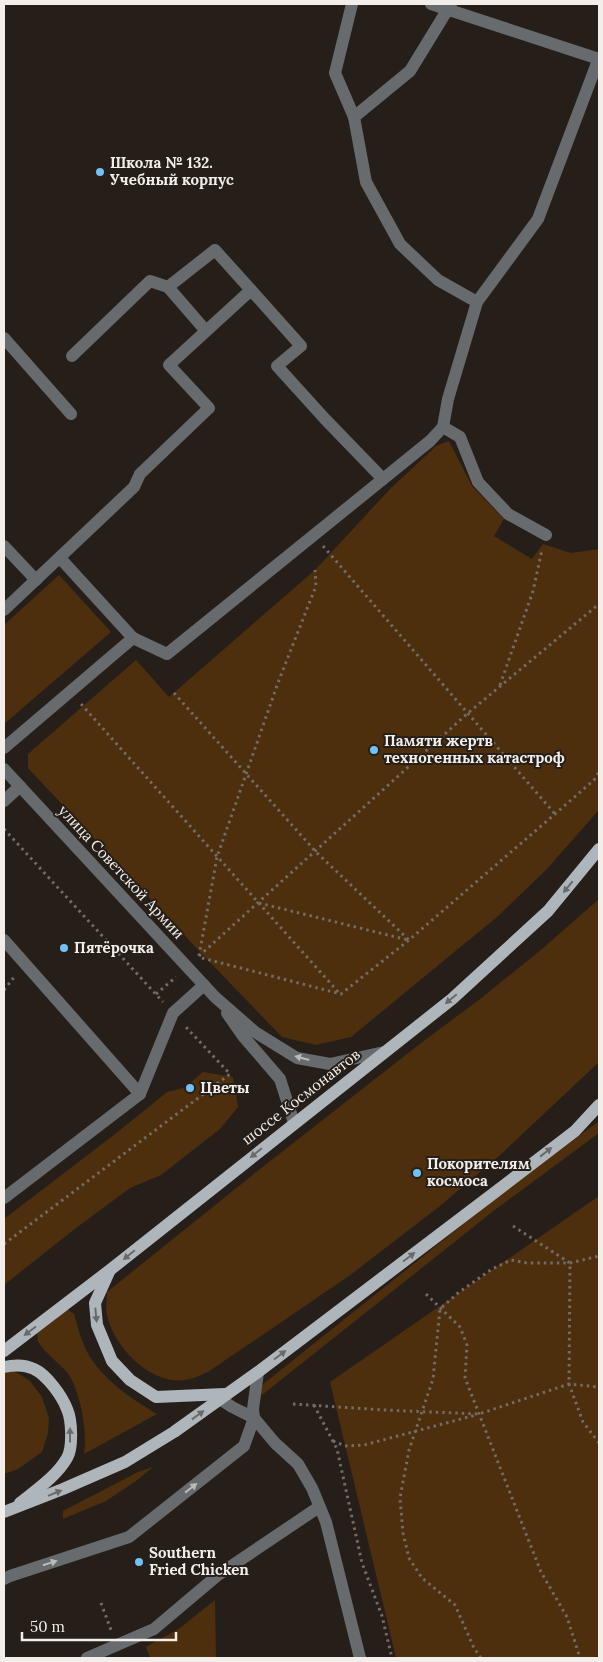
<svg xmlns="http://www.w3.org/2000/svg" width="603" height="1662" viewBox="0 0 603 1662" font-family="Lora,serif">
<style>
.green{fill:#4d2e0d}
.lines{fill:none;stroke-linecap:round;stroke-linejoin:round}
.path{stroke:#726b66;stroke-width:3;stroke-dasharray:2.5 4;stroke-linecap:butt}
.minor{stroke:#676b6e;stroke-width:12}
.major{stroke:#aeb6bc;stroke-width:12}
.oneway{fill:#6a6a6a}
.oneway2{fill:#bbbab8}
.poi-dot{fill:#72c1f5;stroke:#261f19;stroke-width:2}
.labels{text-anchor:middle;stroke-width:4;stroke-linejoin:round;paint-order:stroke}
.poi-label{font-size:15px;font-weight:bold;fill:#f3eeea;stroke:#261f19;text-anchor:start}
.street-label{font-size:15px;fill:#f3eeea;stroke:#261f19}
</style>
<rect width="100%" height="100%" fill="#261f19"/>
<!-- green -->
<g class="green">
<polygon points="449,441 472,486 504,519 494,536 532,559 543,544 571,553 599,549 599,810 546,870 497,917 351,1037 316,1045 282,1037 202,954 28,768 28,754 136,660 169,697 315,570 390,489 436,446"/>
<polygon points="59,575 111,632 4,724 4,625"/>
<path d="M 599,899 L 599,1061 L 597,1064 L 499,1156 L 440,1206 L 349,1276 L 208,1372 C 202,1374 196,1378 190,1379 C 152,1389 109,1344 106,1308 C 106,1303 107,1297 107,1292 L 260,1169 L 421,1043 L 480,999 L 542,949 Z"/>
<polygon points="203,1072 233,1077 238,1107 220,1129 161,1175 130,1188 76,1228 4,1285 4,1219 119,1131 167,1092 184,1088"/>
<polygon points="599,1121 599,1133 496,1209 262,1395 257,1389 516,1182"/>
<polygon points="599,1196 599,1658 396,1658 330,1382"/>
<path d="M 67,1309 L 74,1314 C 78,1328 82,1344 90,1357 C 106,1382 132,1399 157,1414 L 84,1454 C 88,1433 80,1389 67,1372 C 61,1365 40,1348 38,1341 C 37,1339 38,1336 37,1333 Z"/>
<polygon points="14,1371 29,1380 42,1397 49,1418 48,1433 42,1452 18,1469 4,1474 4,1372"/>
<polygon points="153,1467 136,1481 106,1501 63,1519 63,1511 138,1472"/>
<polygon points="215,1600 216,1658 150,1658 146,1647 180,1628"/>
</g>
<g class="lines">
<!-- path -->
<g class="path">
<polyline points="323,546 555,814"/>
<polyline points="500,685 533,591 542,550"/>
<polyline points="174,693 316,852 409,940"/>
<polyline points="81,704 340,994"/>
<polyline points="4,829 163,1002"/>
<polyline points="259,903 408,940"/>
<polyline points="199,956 468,713 599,604"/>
<polyline points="199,956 217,857 279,680 316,586 315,570"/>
<polyline points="202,958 341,994 409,940 555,814 594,780 599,772"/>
<polyline points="4,990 15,976"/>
<polyline points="156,994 176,977"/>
<polyline points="513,1226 570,1263 569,1384 583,1422 599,1443"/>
<polyline points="4,1244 230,1074 185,1026"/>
<polyline points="426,1294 460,1327 467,1345 465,1378 541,1572 567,1617 580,1658"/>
<polyline points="293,1404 384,1410 479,1414 569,1384 599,1387"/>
<polyline points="314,1405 337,1449 362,1563 382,1616 392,1658"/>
<polyline points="333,1441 345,1446 364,1445 476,1415"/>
<polyline points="101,1603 111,1630"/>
<polyline points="481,1658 474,1648 455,1605 422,1578 409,1558 403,1533 400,1498 409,1450 433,1379 440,1309 458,1293 492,1269 511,1260 527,1263 570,1263 599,1256"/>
</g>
<!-- minor -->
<g class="minor">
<polyline points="352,4 335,73 354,117"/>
<polyline points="431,4 599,59"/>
<polyline points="451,4 410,71 354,117 366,182 400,244 438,280 477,302"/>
<polyline points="206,331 168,287 215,250 251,290"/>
<polyline points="4,338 71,414"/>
<polyline points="72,356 150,281 168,287"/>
<polyline points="443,427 460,437 478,482 508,514 546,535"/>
<polyline points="4,546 36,580"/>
<polyline points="60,558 133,638"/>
<polyline points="4,610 134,487 140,474 209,408 169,365 251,290 301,346 277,366 325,419 383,479"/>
<polyline points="4,748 133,638 167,654 430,441 443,427 448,399 477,302 538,219 599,58"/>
<polyline points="4,769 215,997 255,1032 297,1058 330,1064 384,1052"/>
<polyline points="4,801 20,786"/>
<polyline points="4,940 140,1094"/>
<polyline points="227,1013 243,1036 280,1079 294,1123"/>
<polyline points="4,1198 140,1094 173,1013 204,985"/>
<polyline points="258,1372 253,1409 254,1418 275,1443 298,1464 312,1488 326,1522 360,1658"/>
<polyline points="220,1399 232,1407 254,1418"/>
<polyline points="4,1579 10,1576 129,1537 244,1446 254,1418"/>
<polyline points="87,1658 154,1629 218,1575 319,1507"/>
</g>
<!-- major -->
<g class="major">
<polyline points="109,1272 95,1303 97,1325 112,1361 130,1380 156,1397 225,1394"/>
<polyline points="4,1351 110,1270 452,999 548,911 599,849"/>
<path d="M 4,1367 C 13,1365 24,1364 34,1369 C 47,1375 62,1396 67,1409 C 72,1420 73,1448 67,1458 C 56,1477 36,1490 20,1503"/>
<polyline points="4,1512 63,1489 125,1462 174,1432 258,1372 494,1193 575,1131 599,1105"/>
</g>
</g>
<!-- one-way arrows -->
<defs><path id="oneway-solid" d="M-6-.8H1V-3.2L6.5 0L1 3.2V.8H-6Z" transform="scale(1.25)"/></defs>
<g class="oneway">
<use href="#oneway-solid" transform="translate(568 887) rotate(129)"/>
<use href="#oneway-solid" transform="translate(451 999) rotate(140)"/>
<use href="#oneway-solid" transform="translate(546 1152) rotate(-38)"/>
<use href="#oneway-solid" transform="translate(256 1153) rotate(141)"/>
<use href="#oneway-solid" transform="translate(129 1255) rotate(141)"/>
<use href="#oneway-solid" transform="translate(409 1257) rotate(-37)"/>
<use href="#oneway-solid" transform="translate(96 1315) rotate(84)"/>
<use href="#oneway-solid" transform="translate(30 1331) rotate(143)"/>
<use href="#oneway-solid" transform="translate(280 1355) rotate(-37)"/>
<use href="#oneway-solid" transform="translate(198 1415) rotate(-36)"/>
<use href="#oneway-solid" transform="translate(70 1435) rotate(-90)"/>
<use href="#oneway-solid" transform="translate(55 1493) rotate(-22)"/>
</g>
<g class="oneway2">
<use href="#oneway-solid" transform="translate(302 1058) rotate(-165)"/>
<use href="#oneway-solid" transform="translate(191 1488) rotate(-38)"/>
<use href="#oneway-solid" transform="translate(50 1563) rotate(-18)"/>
</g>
<!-- markers -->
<g class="poi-dot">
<circle cx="100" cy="172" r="5"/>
<circle cx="374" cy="750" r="5"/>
<circle cx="64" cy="948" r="5"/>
<circle cx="190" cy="1088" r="5"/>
<circle cx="417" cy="1173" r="5"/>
<circle cx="139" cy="1562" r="5"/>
</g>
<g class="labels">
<!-- poi labels -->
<g class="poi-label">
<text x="110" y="168">Школа № 132.<tspan x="110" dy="17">Учебный корпус</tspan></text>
<text x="384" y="746">Памяти жертв<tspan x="384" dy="17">техногенных катастроф</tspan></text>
<text x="74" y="953">Пятёрочка</text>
<text x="200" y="1093">Цветы</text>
<text x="427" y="1169">Покорителям<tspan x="427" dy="17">космоса</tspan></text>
<text x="149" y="1558">Southern<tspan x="149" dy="17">Fried Chicken</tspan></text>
</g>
<!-- street labels -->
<g class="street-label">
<text transform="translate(121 872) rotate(47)" y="5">улица Советской Армии</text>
<text transform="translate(301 1097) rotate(-38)" y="5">шоссе Космонавтов</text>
</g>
</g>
<!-- border -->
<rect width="603" height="1662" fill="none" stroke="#f3eeea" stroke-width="10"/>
<!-- scale -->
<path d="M22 1632v8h154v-8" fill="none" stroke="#f3eeea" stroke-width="2.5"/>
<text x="30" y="1632" font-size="15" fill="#f3eeea" stroke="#261f19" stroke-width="4" paint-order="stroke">50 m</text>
</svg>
